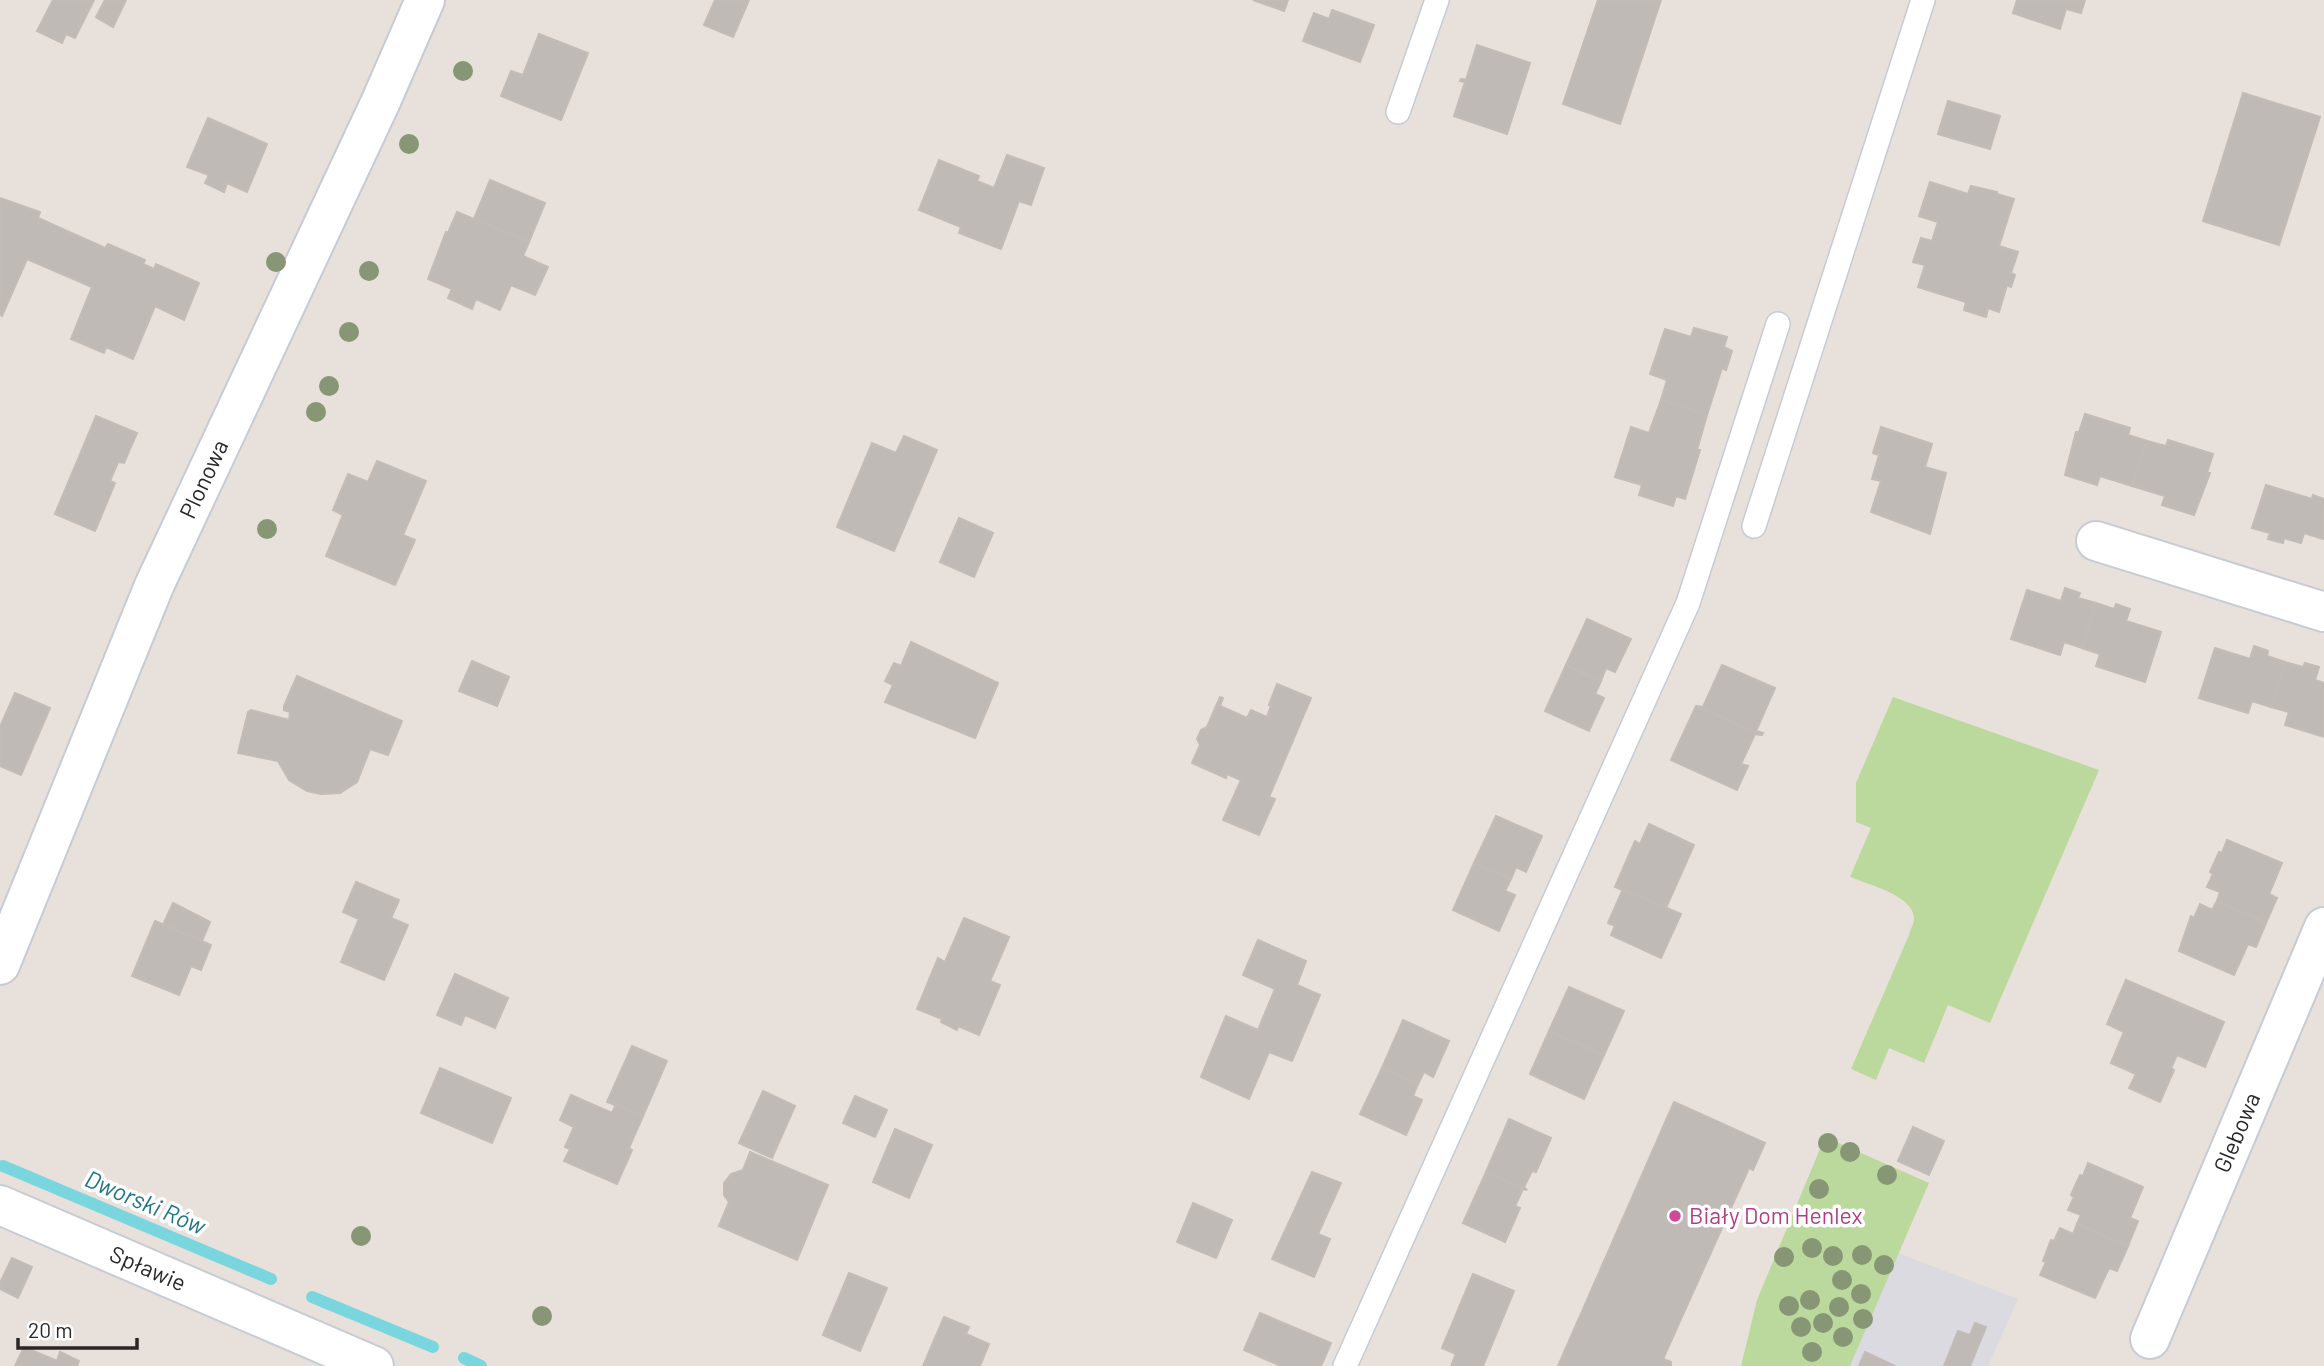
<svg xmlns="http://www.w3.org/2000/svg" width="2324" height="1366" viewBox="0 0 2324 1366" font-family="Barlow,sans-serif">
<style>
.industrial{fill:#dbdae1}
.green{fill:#bcd99d}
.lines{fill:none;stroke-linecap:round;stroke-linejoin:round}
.stream{stroke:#79d6de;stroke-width:12}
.building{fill:#c0bab7;stroke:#c3bbb5;stroke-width:2}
.service-casing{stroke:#c6cbd4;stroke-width:26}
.minor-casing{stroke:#c6cbd4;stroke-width:42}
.service{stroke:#fff;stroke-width:23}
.minor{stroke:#fff;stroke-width:38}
.tree{fill:#879674}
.hotel-dot{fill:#d1479c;stroke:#fff;stroke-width:2.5}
.labels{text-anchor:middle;stroke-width:7;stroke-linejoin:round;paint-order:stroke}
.street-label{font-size:23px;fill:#272727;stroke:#fff}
.hotel-label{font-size:23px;fill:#b23c85;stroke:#fff;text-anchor:start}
.water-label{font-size:24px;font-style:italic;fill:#1d7586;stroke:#fff}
</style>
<rect width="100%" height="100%" fill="#e8e0da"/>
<!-- industrial -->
<polygon class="industrial" points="1898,1253 2018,1299 1988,1366 1850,1366"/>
<!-- green -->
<g class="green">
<path d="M 1893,697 L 2099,770 L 1990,1023 L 1948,1005 L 1924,1063 L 1889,1048 L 1876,1080 L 1851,1069 L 1909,935 C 1910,930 1914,924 1914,919 C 1915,896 1867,884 1850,877 L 1871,828 L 1856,822 L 1856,783 Z"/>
<polygon points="1825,1137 1929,1183 1850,1366 1741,1366 1757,1300"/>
</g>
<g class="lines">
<!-- stream -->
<g class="stream">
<polyline points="3,1166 271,1279"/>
<polyline points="312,1297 433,1347"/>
<polyline points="464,1358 481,1366"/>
</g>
</g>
<!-- building -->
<g class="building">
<polygon points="53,0 94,0 75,38 66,34 62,43 37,31"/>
<polygon points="105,0 126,0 113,27 96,17"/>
<polygon points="715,0 749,0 733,37 704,25"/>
<polygon points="1253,0 1288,0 1284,11"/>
<polygon points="1598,0 1661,0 1620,124 1563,104"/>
<polygon points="2017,0 2085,0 2081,13 2066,9 2060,29 2013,13"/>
<polygon points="1332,10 1374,25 1360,62 1303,41 1314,13 1329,19"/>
<polygon points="539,34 588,53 561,120 501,96 511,71 523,75"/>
<polygon points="1477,45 1530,63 1507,134 1454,116 1465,82 1460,81 1461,79 1466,80"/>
<polygon points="2243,93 2320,117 2279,245 2203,221"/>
<polygon points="1948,101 2000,116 1990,149 1938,134"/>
<polygon points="208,118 267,144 247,192 227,183 224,192 205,183 209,175 187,167"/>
<polygon points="1007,155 1044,168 1031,205 1019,201 1001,249 959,233 961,227 919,210 939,160 979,176 977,181 994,188"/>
<polygon points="490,180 545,203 529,242 474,219"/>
<polygon points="1930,182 1968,194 1971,186 1997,192 1997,194 2014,199 1999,246 2018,252 2011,273 2015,275 2011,287 2007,285 1999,312 1988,308 1986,317 1964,310 1966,302 1918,287 1925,265 1913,262 1921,238 1932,241 1938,222 1919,216"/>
<polygon points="0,198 40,212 38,218 105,248 108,244 145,260 143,264 154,269 156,264 199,283 184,320 155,306 133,359 106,347 104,353 71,339 92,287 27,259 2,316 0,315"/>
<polygon points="457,212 529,242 523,256 548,267 535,295 511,285 500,310 476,299 472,309 448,298 452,289 428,279 446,232 448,233"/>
<polygon points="1694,328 1727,337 1724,347 1732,351 1726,370 1722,368 1707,415 1661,400 1667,380 1650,374 1665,329 1691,337"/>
<polygon points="1661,400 1707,415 1697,450 1700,450 1685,499 1676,496 1673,506 1639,495 1642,485 1615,477 1631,427 1649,433"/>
<polygon points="2085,414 2130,428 2128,435 2147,441 2132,486 2100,476 2097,485 2065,475 2076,432 2079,432"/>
<polygon points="96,416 137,433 124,463 118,462 110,481 115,483 95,531 55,514"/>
<polygon points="1881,427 1932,444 1925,467 1946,473 1930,534 1871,512 1881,481 1872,479 1879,455 1873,453"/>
<polygon points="904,436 937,450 894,551 837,527 872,443 896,453"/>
<polygon points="2168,440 2213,454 2207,473 2210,473 2194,515 2162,505 2165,496 2132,486 2147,441 2166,446"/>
<polygon points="377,461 426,481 403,535 415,540 395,585 326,556 343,515 333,510 348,474 368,482"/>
<polygon points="2266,485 2312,499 2313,495 2324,499 2323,539 2304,533 2301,543 2284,538 2283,543 2268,539 2270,533 2252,528"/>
<polygon points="959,518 993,533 974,577 940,562"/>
<polygon points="2065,588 2080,593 2078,598 2096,603 2082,648 2064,642 2060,655 2011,639 2027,590 2061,601"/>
<polygon points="2096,603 2114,609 2116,604 2130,609 2126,621 2161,632 2145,682 2096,666 2100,654 2082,648"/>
<polygon points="1587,619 1631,639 1615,672 1606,668 1601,681 1566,665"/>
<polygon points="911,642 998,683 975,738 885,702 893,685 885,681 894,663 901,666"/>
<polygon points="2254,646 2268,651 2267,656 2285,662 2271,707 2252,701 2248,713 2199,698 2215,648 2250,659"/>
<polygon points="472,661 509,677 497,706 459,691"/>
<polygon points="2285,662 2303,667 2305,663 2319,667 2315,680 2324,683 2324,737 2285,725 2289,712 2271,707"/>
<polygon points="1566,665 1601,681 1595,694 1604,698 1589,731 1545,711"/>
<polygon points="1722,665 1775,688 1756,731 1763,733 1762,735 1696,706 1703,707"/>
<polygon points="297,676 402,721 388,755 370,749 357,782 340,793 321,794 307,791 289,780 278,761 238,753 248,712 251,710 289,720 290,712 284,710 284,706"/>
<polygon points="1277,684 1311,698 1269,797 1275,799 1259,835 1223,820 1241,780 1227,774 1226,778 1192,763 1200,745 1197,739 1201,730 1207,727 1220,697 1223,698 1220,706 1247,718 1251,710 1267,717 1271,706 1269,705"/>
<polygon points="15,693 50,708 21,775 0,766 0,727"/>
<polygon points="1696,706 1762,735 1755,734 1741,764 1748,766 1737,790 1671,760"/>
<polygon points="1496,816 1542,836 1526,872 1516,867 1511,879 1474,863"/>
<polygon points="1649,824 1694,845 1666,908 1615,887 1635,841 1640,844"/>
<polygon points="2227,840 2282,863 2269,894 2277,898 2266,923 2217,901 2220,892 2207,887 2213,874 2210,872 2219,852 2222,853"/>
<polygon points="1474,863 1511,879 1505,891 1515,895 1499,931 1453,910"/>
<polygon points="356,882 399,900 391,918 408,925 384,980 341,962 359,919 343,912"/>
<polygon points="1623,889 1681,914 1661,958 1611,935 1615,926 1608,923"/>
<polygon points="2217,901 2266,923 2256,947 2248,944 2234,975 2179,951 2191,916 2194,918 2200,904 2212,910"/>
<polygon points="173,903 210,922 202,941 163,925"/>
<polygon points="964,918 1009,937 990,981 1000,985 979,1035 958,1026 957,1030 941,1022 942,1019 917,1009 938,958 945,962"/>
<polygon points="155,921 211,945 201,970 191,966 179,995 132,976"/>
<polygon points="1258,940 1306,961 1297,985 1320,995 1292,1061 1269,1052 1249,1099 1201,1077 1226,1016 1258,1030 1275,989 1243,975"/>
<polygon points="455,974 508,998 495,1028 465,1015 461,1025 437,1015"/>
<polygon points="2126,980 2224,1022 2205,1067 2177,1055 2171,1068 2174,1070 2160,1102 2129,1088 2136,1074 2111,1063 2124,1032 2107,1024"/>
<polygon points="1569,987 1624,1011 1604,1055 1549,1031"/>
<polygon points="1403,1020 1449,1041 1433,1077 1424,1072 1418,1084 1382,1068"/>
<polygon points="1549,1031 1604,1055 1584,1099 1530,1074"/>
<polygon points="632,1046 667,1061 643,1116 607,1102"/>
<polygon points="440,1068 511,1098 492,1143 421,1113"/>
<polygon points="1382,1068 1418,1084 1413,1096 1422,1100 1406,1135 1360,1114"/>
<polygon points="763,1091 795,1106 772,1158 739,1143"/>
<polygon points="571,1095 612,1113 616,1104 643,1116 629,1148 632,1150 617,1184 564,1161 570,1149 565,1147 574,1127 560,1120"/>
<polygon points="855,1096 887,1110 875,1137 843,1123"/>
<polygon points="1674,1102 1765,1143 1753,1170 1749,1168 1663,1359 1671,1362 1671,1366 1558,1366"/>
<polygon points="1509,1119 1551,1138 1536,1172 1532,1171 1524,1187 1527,1190 1486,1172"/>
<polygon points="1913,1127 1944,1141 1929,1175 1898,1161"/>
<polygon points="895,1129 932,1145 909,1198 873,1182"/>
<polygon points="750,1152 828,1185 797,1260 719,1226 729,1202 724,1195 724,1183 731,1174 743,1170"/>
<polygon points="2088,1163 2143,1187 2130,1218 2138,1221 2128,1246 2077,1224 2081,1215 2068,1210 2074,1197 2071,1195 2080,1175 2083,1176"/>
<polygon points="1312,1172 1341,1183 1318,1234 1330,1239 1314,1277 1272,1259"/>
<polygon points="1486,1172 1527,1190 1523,1189 1515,1206 1520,1208 1505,1242 1463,1223"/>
<polygon points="1193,1203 1232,1220 1216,1258 1177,1242"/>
<polygon points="2077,1224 2128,1246 2117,1271 2109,1268 2095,1298 2040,1275 2046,1262 2043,1261 2051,1240 2054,1241 2060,1228 2073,1234"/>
<polygon points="12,1258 32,1267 18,1298 0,1289 0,1283"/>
<polygon points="849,1273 887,1288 860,1351 823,1335"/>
<polygon points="1473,1274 1514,1291 1483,1366 1451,1366 1456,1354 1442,1348"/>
<polygon points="1260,1313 1331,1343 1321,1366 1281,1366 1244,1350"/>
<polygon points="944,1317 969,1327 966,1334 989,1344 980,1366 923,1366"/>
<polygon points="1975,1323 1986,1327 1970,1366 1944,1366 1958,1331 1970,1335"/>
<polygon points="24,1347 57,1361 60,1352 79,1361 77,1366 15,1366"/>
<polygon points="1865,1352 1895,1366 1859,1366"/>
</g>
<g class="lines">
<!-- service casing -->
<g class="service-casing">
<g id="service">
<polyline points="1398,112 1437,0"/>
<polyline points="1754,526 1923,0"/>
<polyline points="1345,1366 1688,603 1778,324"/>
</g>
</g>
<!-- minor casing -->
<g class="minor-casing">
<g id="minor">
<polyline points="2096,541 2324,612"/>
<path id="s1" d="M 0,965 L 154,586 L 381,101 L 425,0"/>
<path id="s2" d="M 0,1205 L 374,1366"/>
<path id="s3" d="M 2150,1339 L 2324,927"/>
</g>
</g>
<!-- service -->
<use href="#service" class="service"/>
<!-- minor -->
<use href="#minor" class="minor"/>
</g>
<!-- trees -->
<g class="tree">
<circle cx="463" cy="71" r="10"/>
<circle cx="409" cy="144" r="10"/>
<circle cx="276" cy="262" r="10"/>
<circle cx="369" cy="271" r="10"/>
<circle cx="349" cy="332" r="10"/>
<circle cx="329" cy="386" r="10"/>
<circle cx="316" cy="412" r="10"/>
<circle cx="267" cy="529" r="10"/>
<circle cx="1828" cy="1143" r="10"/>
<circle cx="1850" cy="1152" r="10"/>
<circle cx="1887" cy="1175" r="10"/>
<circle cx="1819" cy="1189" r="10"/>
<circle cx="361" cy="1236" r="10"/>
<circle cx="1812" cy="1248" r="10"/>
<circle cx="1862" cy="1255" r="10"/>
<circle cx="1833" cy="1256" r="10"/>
<circle cx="1784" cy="1257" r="10"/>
<circle cx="1884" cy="1265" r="10"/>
<circle cx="1842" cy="1280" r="10"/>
<circle cx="1861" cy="1294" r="10"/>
<circle cx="1810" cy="1300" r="10"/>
<circle cx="1789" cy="1306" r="10"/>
<circle cx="1839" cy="1307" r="10"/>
<circle cx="542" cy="1316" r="10"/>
<circle cx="1863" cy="1319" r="10"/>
<circle cx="1823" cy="1323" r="10"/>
<circle cx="1801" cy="1327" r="10"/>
<circle cx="1843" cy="1337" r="10"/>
<circle cx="1812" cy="1352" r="10"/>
</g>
<!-- markers -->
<circle class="hotel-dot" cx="1675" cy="1216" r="7"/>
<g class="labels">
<!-- street labels -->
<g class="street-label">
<text dy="8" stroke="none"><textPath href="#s1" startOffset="527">Plonowa</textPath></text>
<text dy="8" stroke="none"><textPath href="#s3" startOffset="224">Glebowa</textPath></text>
<text dy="8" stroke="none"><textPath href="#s2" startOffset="161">Spławie</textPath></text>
</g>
<!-- hotel labels -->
<g class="hotel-label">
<text x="1689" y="1224">Biały Dom Henlex</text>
</g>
<!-- water labels -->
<g class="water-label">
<text transform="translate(145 1203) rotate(23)" y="8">Dworski Rów</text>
</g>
</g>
<!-- scale -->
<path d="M18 1338v10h119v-10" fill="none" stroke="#272727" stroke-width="3.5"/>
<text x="28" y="1338" font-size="21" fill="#272727" stroke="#ffffff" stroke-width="5" paint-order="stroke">20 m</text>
</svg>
